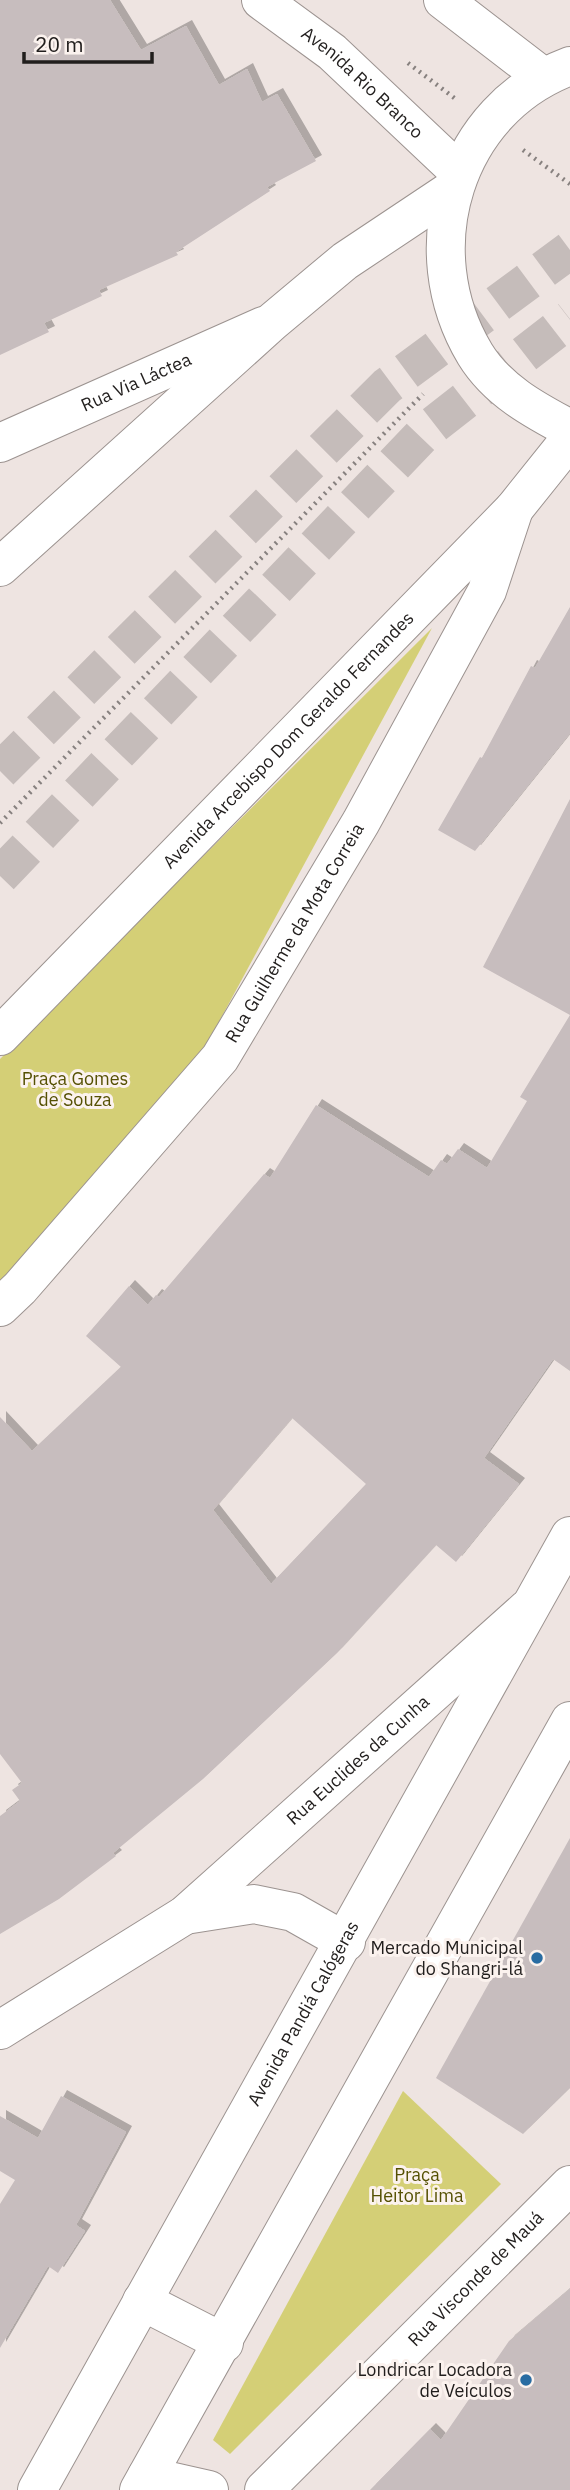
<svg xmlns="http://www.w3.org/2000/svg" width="570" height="2490" viewBox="0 0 570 2490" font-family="'IBM Plex Sans',sans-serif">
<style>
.green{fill:#d4cf76}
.building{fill:#c7bdbe;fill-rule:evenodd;filter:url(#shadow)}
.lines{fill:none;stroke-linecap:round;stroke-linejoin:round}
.primary-tunnel{stroke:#c5bcba;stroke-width:38;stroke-dasharray:38 19;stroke-linecap:butt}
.minor-casing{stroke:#9c9390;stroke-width:40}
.tertiary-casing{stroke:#9c9390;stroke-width:40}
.primary-casing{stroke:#9c9390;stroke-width:40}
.path{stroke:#87817f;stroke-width:4.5;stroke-dasharray:2 5;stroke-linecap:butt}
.minor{stroke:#fff;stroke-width:38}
.tertiary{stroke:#fff;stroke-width:38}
.primary{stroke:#fff;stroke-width:38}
.poi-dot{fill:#296ca2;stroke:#fbf2ee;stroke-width:2.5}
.labels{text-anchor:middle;stroke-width:6;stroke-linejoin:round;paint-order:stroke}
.street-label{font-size:18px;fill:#211e1d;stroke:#fbf2ee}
.park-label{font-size:18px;fill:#555003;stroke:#fbf2ee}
.poi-label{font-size:18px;fill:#211e1d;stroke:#fbf2ee;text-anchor:end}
</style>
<defs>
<filter id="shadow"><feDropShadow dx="6" dy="-6" stdDeviation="0" flood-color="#0004"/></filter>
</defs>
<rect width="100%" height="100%" fill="#eee4e1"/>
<!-- green -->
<g class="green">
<polygon points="432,628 201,1055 0,1298 0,1059"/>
<polygon points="403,2091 501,2184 230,2454 213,2440"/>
</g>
<!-- building -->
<g class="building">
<polygon points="0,0 110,0 141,50 186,26 219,85 247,69 262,102 277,94 316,161 267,187 270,191 176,252 178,255 99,290 102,296 44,323 49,332 0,355"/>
<polygon points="570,607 570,733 475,851 438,830 480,757 482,758 531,666 535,668"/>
<path d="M 570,799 L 570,1371 L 553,1359 L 484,1458 L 519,1484 L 456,1562 L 436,1545 L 337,1653 L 203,1779 L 113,1853 L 116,1856 L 59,1899 L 0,1934 L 0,1816 L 20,1801 L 12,1790 L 22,1783 L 0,1754 L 0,1417 L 32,1451 L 121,1367 L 86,1336 L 129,1286 L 148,1305 L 156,1295 L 159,1297 L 264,1174 L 270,1178 L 316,1105 L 429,1177 L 441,1160 L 447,1164 L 458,1149 L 487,1168 L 527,1101 L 520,1097 L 570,1015 L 483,967 ZM 292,1418 L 366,1484 L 271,1584 L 213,1510 Z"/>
<polygon points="570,1838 570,2088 523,2134 436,2078"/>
<polygon points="61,2096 126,2132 76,2225 85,2231 58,2273 48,2266 0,2348 0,2204 15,2180 0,2171 0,2116 38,2138"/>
<polygon points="570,2289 570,2490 370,2490 430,2429 441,2440 509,2341"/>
</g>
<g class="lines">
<!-- primary-tunnel -->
<g class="primary-tunnel">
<polyline points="0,771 387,386 570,250"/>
<polyline points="0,876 427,430 570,319"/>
</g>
<!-- minor casing -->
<g class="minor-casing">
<g id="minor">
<path id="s1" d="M 0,443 L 263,326"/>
<path id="s2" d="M 0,1307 L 20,1288 L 220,1058 L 361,822 L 487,591 L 514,509"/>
<polyline points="185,1915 254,1904 293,1912 346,1942"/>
<path id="s3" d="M 0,2030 L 185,1915 L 527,1609"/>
<polyline points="147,2476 209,2490"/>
<path id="s4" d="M 264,2490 L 570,2185"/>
</g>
</g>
<!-- tertiary casing -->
<g class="tertiary-casing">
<g id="tertiary">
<polyline points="142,2301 224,2343"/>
<path id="s5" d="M 37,2490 L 570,1536"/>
<polyline points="139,2490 570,1721"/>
</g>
</g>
<!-- primary casing -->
<g class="primary-casing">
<g id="primary">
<path id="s6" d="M 261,0 L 332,52 L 458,171"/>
<polyline points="443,0 542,76"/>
<path d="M 570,66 C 454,109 412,249 475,354 C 497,390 534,410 570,429"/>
<polyline points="0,567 272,322 345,261 453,189"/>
<path id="s7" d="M 0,1036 L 514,509 L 570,439"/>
</g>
</g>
<!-- path -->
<g class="path">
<polyline points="408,63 457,100"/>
<polyline points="523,150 570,184"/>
<polyline points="0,823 423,394"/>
</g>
<!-- minor -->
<use href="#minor" class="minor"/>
<!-- tertiary -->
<use href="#tertiary" class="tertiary"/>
<!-- primary -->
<use href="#primary" class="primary"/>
</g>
<!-- markers -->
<g class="poi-dot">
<circle cx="537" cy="1958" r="7"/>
<circle cx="526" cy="2380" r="7"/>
</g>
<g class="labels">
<!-- street labels -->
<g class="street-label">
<text dy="6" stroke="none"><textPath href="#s6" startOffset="131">Avenida Rio Branco</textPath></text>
<text dy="6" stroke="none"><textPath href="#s1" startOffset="149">Rua Via Láctea</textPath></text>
<text dy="6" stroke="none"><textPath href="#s7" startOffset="413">Avenida Arcebispo Dom Geraldo Fernandes</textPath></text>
<text dy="6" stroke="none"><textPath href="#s2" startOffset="478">Rua Guilherme da Mota Correia</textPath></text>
<text dy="6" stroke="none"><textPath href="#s3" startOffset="450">Rua Euclides da Cunha</textPath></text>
<text dy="6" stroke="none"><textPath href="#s5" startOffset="546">Avenida Pandiá Calógeras</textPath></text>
<text dy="6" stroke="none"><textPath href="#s4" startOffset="299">Rua Visconde de Mauá</textPath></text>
</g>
<!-- park labels -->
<g class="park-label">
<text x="75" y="1085">Praça Gomes<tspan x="75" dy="21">de Souza</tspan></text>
<text x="417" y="2181">Praça<tspan x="417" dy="21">Heitor Lima</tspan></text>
</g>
<!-- poi labels -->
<g class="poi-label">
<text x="523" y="1954">Mercado Municipal<tspan x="523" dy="21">do Shangri-lá</tspan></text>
<text x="512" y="2376">Londricar Locadora<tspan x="512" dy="21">de Veículos</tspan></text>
</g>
</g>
<!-- scale -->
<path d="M24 52v10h128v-10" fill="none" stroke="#211e1d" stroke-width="3.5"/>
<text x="35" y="52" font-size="21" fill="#211e1d" stroke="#fbf2ee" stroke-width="5" paint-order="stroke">20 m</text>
</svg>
